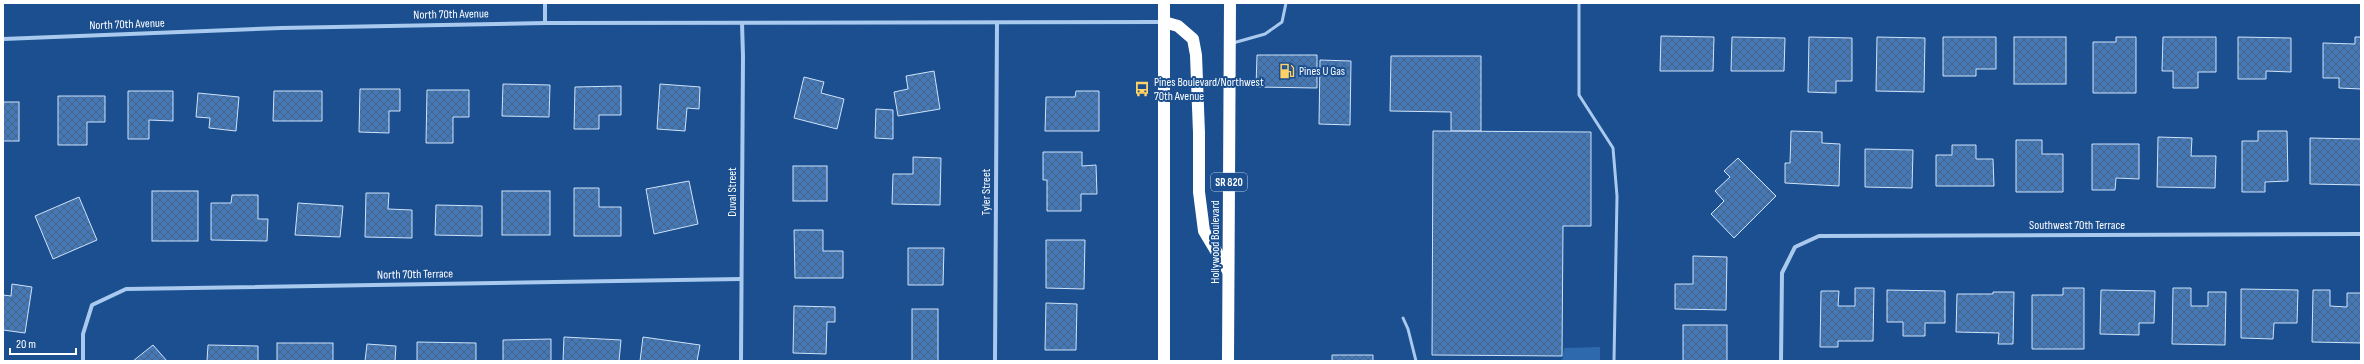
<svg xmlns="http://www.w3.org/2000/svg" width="2364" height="364" viewBox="0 0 2364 364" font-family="'Sofia Sans Condensed',sans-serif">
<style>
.garden{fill:#2e69ad}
.building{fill:url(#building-cross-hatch);stroke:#cfe3fa}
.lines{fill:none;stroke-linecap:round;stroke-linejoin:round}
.lane{stroke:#a9c9ee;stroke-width:3}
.street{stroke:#a9c9ee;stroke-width:4}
.highway{stroke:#fff;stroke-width:12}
.labels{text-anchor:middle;stroke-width:4;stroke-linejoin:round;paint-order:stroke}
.shield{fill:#1b4f8f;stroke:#bbcadd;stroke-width:1}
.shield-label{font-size:11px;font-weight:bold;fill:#fff}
.street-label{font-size:12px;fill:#fff;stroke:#1b4f8f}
.poi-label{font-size:12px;fill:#fff;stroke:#1b4f8f;text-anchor:start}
</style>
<defs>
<pattern id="building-cross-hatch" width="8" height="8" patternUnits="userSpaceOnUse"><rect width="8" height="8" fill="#4478b7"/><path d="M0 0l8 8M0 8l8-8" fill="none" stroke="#486282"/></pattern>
</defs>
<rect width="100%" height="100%" fill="#1b4f8f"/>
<!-- garden -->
<polygon class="garden" points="1600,347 1600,361 1562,361 1564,348"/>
<!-- building -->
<g class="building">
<polygon points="1661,36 1714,37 1713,71 1660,71"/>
<polygon points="1732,37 1785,38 1784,71 1731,71"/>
<polygon points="1809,37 1852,38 1852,81 1836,81 1836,93 1808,92"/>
<polygon points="1877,37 1925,38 1924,92 1876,91"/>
<polygon points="1943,37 1996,37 1996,69 1976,69 1976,76 1943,76"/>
<rect x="2014" y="37" width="52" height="47"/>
<polygon points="2116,37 2136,37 2136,93 2093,93 2093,42 2116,42"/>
<polygon points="2163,37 2216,37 2216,72 2198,72 2198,88 2173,88 2173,71 2162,71"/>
<polygon points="2238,37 2291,38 2291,72 2266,71 2266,79 2238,79"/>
<polygon points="2355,37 2361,37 2361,89 2339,88 2339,78 2323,78 2323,43 2355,44"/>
<polygon points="1257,55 1317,55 1317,88 1256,87"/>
<polygon points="1391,56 1481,56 1481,131 1451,131 1451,112 1390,111"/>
<polygon points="1320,60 1351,61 1350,125 1319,124"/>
<polygon points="934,71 940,109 898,116 894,92 908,89 906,76"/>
<polygon points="804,77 824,82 821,93 844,99 837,129 794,118"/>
<polygon points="503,84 550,85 549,117 502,116"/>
<polygon points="660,84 700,87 699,109 687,108 685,131 657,129"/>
<polygon points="621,86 621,115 599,115 599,129 574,129 575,87"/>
<polygon points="360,89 400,89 400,111 389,111 389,133 359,132"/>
<polygon points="427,90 469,90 469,117 453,117 453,143 426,143"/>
<polygon points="128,91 173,91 173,121 149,120 149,139 128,139"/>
<polygon points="274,91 322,91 322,121 273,121"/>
<polygon points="1076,91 1099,91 1099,131 1045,131 1046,97 1075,97"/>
<polygon points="198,93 239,97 236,131 209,128 210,118 196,117"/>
<polygon points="58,96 105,96 105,122 87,122 87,145 58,145"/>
<rect x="3" y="102" width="16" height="39"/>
<polygon points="876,109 893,110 893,139 875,138"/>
<polygon points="1433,131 1591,132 1591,226 1563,226 1562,356 1432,355"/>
<polygon points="1791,131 1822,132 1822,143 1840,144 1839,186 1785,183 1785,163 1790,163"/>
<polygon points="2258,131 2287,131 2288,181 2265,182 2265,192 2242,192 2242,141 2258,141"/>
<polygon points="2158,137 2192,138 2191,156 2216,156 2215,188 2157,187"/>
<polygon points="2310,138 2361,139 2361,185 2310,184"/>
<polygon points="2016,140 2042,140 2042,154 2063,154 2063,192 2016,192"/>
<polygon points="2092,144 2139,144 2139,179 2116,178 2115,190 2092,190"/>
<polygon points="1952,145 1976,145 1976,159 1993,159 1994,186 1936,186 1936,155 1952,155"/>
<polygon points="1865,149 1913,150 1912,188 1865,187"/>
<polygon points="1043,152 1082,152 1082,166 1096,165 1097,194 1081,194 1081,211 1047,211 1047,180 1043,180"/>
<polygon points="913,157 941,158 940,205 892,204 893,174 913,174"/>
<polygon points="1738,158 1776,196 1734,238 1711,214 1724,201 1715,191 1730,177 1724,171"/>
<rect x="793" y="166" width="34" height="35"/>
<polygon points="689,181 698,224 654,234 646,189"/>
<polygon points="574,188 599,188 599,207 621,207 621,236 574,236"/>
<rect x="152" y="191" width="46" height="50"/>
<rect x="502" y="191" width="48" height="44"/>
<polygon points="366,193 389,193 388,209 412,210 412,238 365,237"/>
<polygon points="232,195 258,195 258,219 268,219 267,241 211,240 211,203 231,203"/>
<polygon points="79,197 97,240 53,259 35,216"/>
<polygon points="298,203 343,206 340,237 295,235"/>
<polygon points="436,205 482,206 482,236 435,235"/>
<polygon points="794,230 823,230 823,251 843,251 843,278 795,278"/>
<polygon points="1046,240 1085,240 1084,289 1046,288"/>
<polygon points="908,248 944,248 943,285 908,285"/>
<polygon points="1693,256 1727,257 1726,310 1675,309 1675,284 1693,284"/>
<polygon points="12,284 32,287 25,333 3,330 3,295 11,296"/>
<polygon points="1855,288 1874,288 1873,341 1838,341 1838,347 1820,347 1821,291 1839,291 1838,306 1855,306"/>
<polygon points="2063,288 2084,288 2084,349 2032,349 2032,295 2063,295"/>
<polygon points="2173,288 2191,288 2191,306 2208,306 2208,292 2226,292 2225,345 2172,344"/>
<polygon points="2241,289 2298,290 2297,323 2274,323 2273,339 2241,338"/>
<polygon points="1887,290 1945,291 1945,323 1925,323 1925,336 1903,336 1903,322 1887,322"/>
<polygon points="2101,290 2155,291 2154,323 2139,323 2139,335 2100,334"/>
<polygon points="2313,290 2330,290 2330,306 2347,307 2347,293 2361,293 2361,343 2312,342"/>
<polygon points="1993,292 2014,292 2013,344 1998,344 1999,333 1956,332 1957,294 1993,294"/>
<polygon points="1046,303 1077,304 1076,350 1045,350"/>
<polygon points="794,306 835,307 835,322 827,322 826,354 793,353"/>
<rect x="912" y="309" width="26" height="52"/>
<rect x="1683" y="325" width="44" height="36"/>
<polygon points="564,337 621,340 619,361 563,361"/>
<polygon points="643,337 700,345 697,361 640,361"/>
<polygon points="551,339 551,361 503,361 503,340"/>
<polygon points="417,342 476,343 476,361 417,361"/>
<rect x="277" y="343" width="56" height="18"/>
<polygon points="367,344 396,346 395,361 365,361"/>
<polygon points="153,345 167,361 133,361"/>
<polygon points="208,345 258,346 258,361 207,361"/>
<polygon points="1332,355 1373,355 1373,361 1323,361 1332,361"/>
</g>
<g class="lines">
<!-- lane -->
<g class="lane">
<polyline points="1579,3 1579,95 1613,148 1617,196 1614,361"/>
<polyline points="1233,43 1265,34 1282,22 1286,3"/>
<polyline points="1403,318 1408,329 1416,361"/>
</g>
<!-- street -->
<g class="street">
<polyline points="545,3 545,23"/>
<polyline points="3,39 281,28 545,23 1162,22"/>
<polyline points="83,361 83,334 92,305 126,289 741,279"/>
<polyline points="741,361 743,56 742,23"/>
<polyline points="995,361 997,23"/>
<polyline points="1781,361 1782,273 1795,247 1819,236 2361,234"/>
</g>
<!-- highway -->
<g class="highway">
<polyline points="1164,22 1178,26 1193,39 1196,55 1199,133 1199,192 1204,231 1228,271"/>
<polyline points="1164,361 1164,3"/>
<polyline points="1228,361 1230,3"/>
</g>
</g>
<!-- icons -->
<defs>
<g id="fuel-bare" transform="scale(1.2)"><path d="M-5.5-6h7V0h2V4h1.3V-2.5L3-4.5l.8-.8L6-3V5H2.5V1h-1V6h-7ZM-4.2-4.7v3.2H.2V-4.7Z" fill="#ffd166" stroke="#1b4f8f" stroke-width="2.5" paint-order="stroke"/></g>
<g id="bus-bare" transform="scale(1.2)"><path d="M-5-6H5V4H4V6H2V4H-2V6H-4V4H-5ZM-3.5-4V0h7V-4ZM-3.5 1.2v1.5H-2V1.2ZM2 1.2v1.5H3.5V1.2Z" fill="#ffd166" stroke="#1b4f8f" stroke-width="2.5" paint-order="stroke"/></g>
</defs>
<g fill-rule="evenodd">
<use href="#fuel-bare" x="1287" y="71"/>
<use href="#bus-bare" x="1142" y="89"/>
</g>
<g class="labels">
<!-- shield labels -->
<rect class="shield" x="1211" y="173" width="36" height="18" rx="3"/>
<g class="shield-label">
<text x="1229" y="186">SR 820</text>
</g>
<!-- street labels -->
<g class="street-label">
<text transform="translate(451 14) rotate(-1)" y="4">North 70th Avenue</text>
<text transform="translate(127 24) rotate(-2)" y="4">North 70th Avenue</text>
<text transform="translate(732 192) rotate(-90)" y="4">Duval Street</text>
<text transform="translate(986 192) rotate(-90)" y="4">Tyler Street</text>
<text x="2077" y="229">Southwest 70th Terrace</text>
<text transform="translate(1215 242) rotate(-90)" y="4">Hollywood Boulevard</text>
<text transform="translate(415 274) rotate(-1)" y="4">North 70th Terrace</text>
</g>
<!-- poi labels -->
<g class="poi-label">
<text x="1299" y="75">Pines U Gas</text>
<text x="1154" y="86">Pines Boulevard/Northwest<tspan x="1154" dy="14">70th Avenue</tspan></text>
</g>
</g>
<!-- border -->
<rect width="2364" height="364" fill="none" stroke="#ffffff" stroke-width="8"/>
<!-- scale -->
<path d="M10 348v6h66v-6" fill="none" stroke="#ffffff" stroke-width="2"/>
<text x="16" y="348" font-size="12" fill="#ffffff" stroke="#1b4f8f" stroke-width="3" paint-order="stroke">20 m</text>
</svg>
